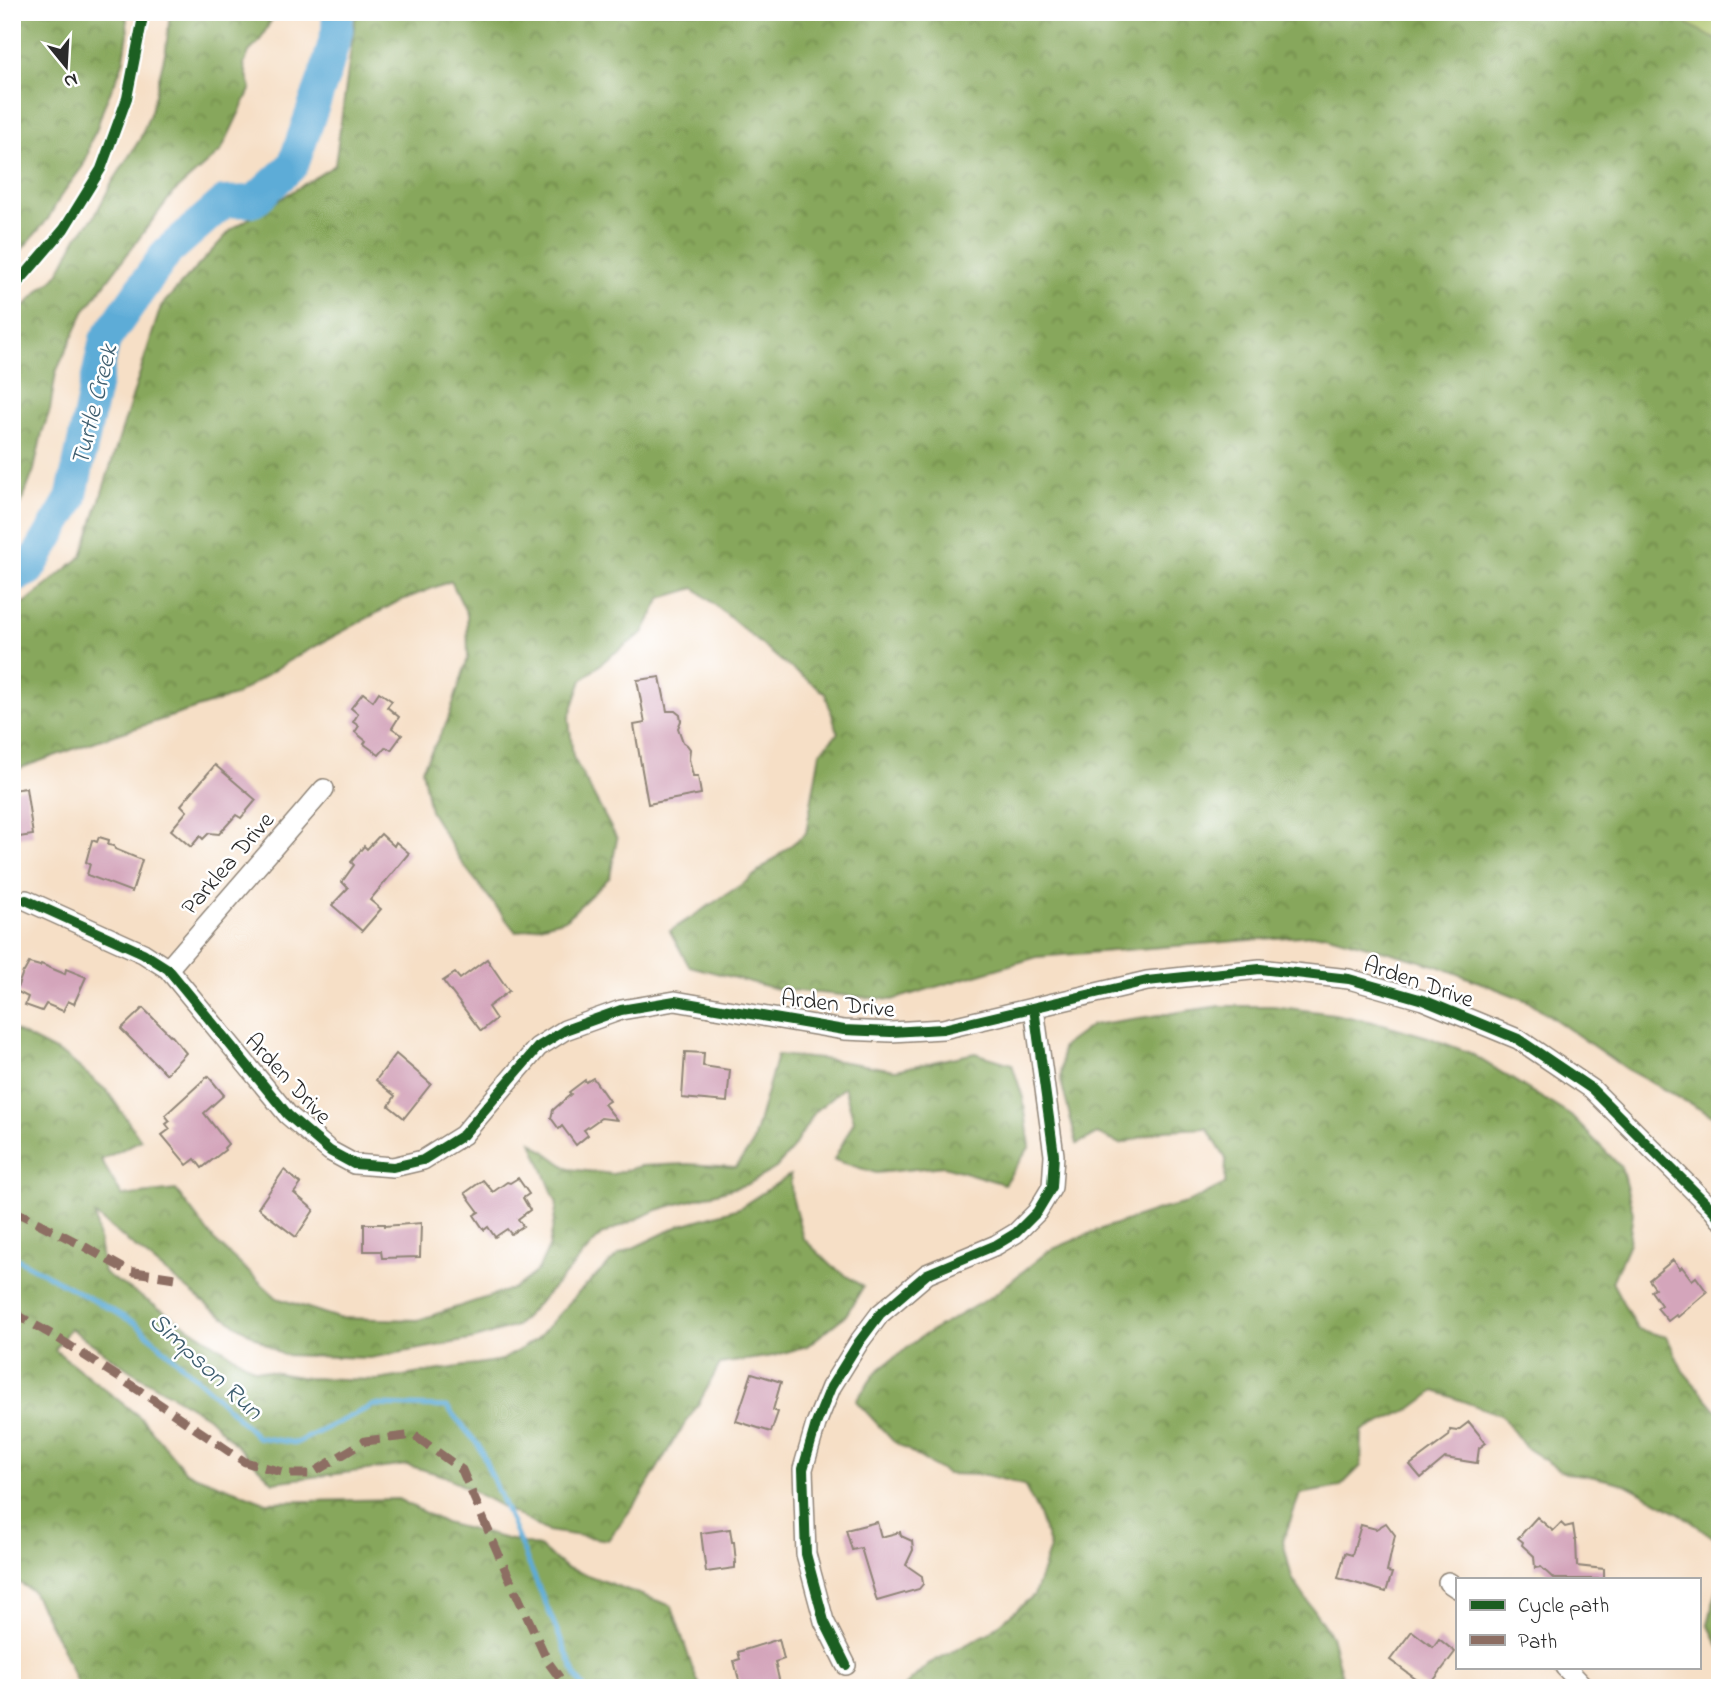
<svg xmlns="http://www.w3.org/2000/svg" width="1732" height="1700" viewBox="0 0 1732 1700" font-family="'Indie Flower',sans-serif">
<style>
.forest{fill:url(#forest-crowns);stroke:#596943;stroke-width:2}
.park{fill:#aac166;stroke:#6a7648;stroke-width:2}
.lines{fill:none;stroke-linecap:round;stroke-linejoin:round}
.stream{stroke:#5dacd7;stroke-width:5}
.river{stroke:#5dacd7;stroke-width:32}
.building{fill:#d4a5bb}
.minor-casing{stroke:#908578;stroke-width:22}
.minor{stroke:#fff;stroke-width:19}
.quiet{stroke:#8d6e63;stroke-width:9;stroke-dasharray:18 9;stroke-linecap:butt}
.cycleway-casing{stroke:#fff;stroke-width:15}
.cycleway{stroke:#1b5e20;stroke-width:10}
.labels{text-anchor:middle;stroke-width:5;stroke-linejoin:round;paint-order:stroke}
.street-label{font-size:24px;fill:#2b2b2b;stroke:#fff}
.water-label{font-size:26px;font-style:italic;fill:#3f5f70;stroke:#fff}
</style>
<defs>
<pattern id="forest-crowns" width="20" height="18" patternUnits="userSpaceOnUse" patternTransform="scale(1.75)"><rect width="20" height="18" fill="#87a75b"/><path d="M2 6a3 3 0 1 1 6 0M12 15a3 3 0 1 1 6 0" fill="none" stroke="#6f884b"/></pattern>
</defs>
<rect width="100%" height="100%" fill="#fff"/>
<filter id="ink" filterUnits="userSpaceOnUse"><feTurbulence type="fractalNoise" baseFrequency=".0143" numOctaves="2"/><feDisplacementMap in="SourceGraphic" scale="14" xChannelSelector="R" yChannelSelector="G"/><feConvolveMatrix kernelMatrix="1 2 1 2 8 2 1 2 1" color-interpolation-filters="sRGB"/></filter>
<filter id="wash" filterUnits="userSpaceOnUse"><feTurbulence type="fractalNoise" baseFrequency=".00686" numOctaves="4" result="noise"/><feDisplacementMap in="SourceGraphic" scale="28" xChannelSelector="R" yChannelSelector="G"/><feGaussianBlur stdDeviation="1.57" result="paint"/><feColorMatrix in="noise" values="0 0 0 0 0 0 0 0 0 0 0 0 0 0 0 0 0 1.4 0 .05"/><feComposite in="paint" operator="in"/></filter>
<g filter="url(#wash)">
<rect width="100%" height="100%" fill="#f6dfc6"/>
<!-- forest -->
<g class="forest">
<polygon points="12,12 126,12 128,34 124,59 120,71 104,106 96,131 90,142 88,154 83,166 60,197 48,219 12,261"/>
<polygon points="170,12 276,12 259,42 249,52 244,65 251,88 221,151 173,193 84,312 56,372 50,410 42,433 34,470 21,504 12,516 12,319 42,288 52,281 59,272 77,237 94,217 112,183 140,139 151,111 160,74 166,49"/>
<polygon points="356,12 1720,12 1720,1120 1626,1069 1530,1002 1438,966 1325,934 1037,957 892,1000 777,989 689,966 670,931 747,881 806,833 820,752 838,733 825,693 780,660 695,588 661,598 643,633 609,657 582,680 569,718 573,757 617,839 610,877 566,919 516,932 462,863 430,811 422,769 447,722 468,658 467,614 451,581 397,602 290,660 234,696 99,740 12,771 12,608 26,602 82,556 161,306 232,229 335,165"/>
<polygon points="1220,1006 1273,1006 1334,1014 1383,1024 1428,1037 1470,1053 1571,1116 1621,1167 1633,1212 1629,1243 1612,1282 1637,1329 1667,1337 1683,1371 1720,1414 1720,1542 1679,1513 1625,1484 1585,1475 1565,1473 1526,1448 1501,1415 1435,1391 1411,1409 1362,1431 1361,1466 1340,1487 1300,1494 1283,1541 1292,1578 1331,1636 1345,1688 903,1688 928,1664 989,1633 1034,1595 1050,1548 1038,1512 1024,1485 986,1475 947,1474 893,1441 856,1401 876,1372 921,1337 994,1295 1048,1251 1098,1230 1158,1210 1187,1203 1225,1184 1226,1159 1207,1128 1164,1130 1120,1144 1097,1134 1077,1144 1061,1081 1062,1047 1092,1025"/>
<polygon points="12,1029 67,1057 108,1092 141,1140 101,1160 122,1196 176,1190 214,1240 277,1298 339,1318 418,1320 515,1288 538,1270 549,1247 557,1204 532,1142 569,1169 613,1174 640,1166 687,1164 736,1167 752,1145 777,1055 832,1060 896,1070 975,1053 1012,1064 1023,1098 1030,1146 1004,1184 944,1166 876,1173 834,1160 854,1121 844,1087 815,1112 791,1151 776,1168 748,1184 657,1210 601,1235 553,1288 516,1326 475,1339 370,1358 283,1355 212,1309 95,1215 104,1273 254,1369 306,1378 378,1380 502,1360 537,1339 575,1296 618,1255 681,1225 739,1208 790,1175 792,1196 803,1238 832,1266 863,1287 846,1315 807,1346 773,1356 720,1364 699,1403 673,1442 641,1496 608,1540 547,1531 445,1476 407,1465 273,1482 208,1417 129,1370 70,1328 55,1350 141,1418 186,1472 265,1502 398,1499 445,1523 539,1547 565,1567 672,1606 692,1667 701,1688 79,1688 61,1645 32,1591 12,1578"/>
<polygon points="1720,1583 1720,1648 1708,1624 1718,1585"/>
</g>
<!-- park -->
<polygon class="park" points="1667,12 1720,12 1720,42"/>
<g class="lines">
<!-- stream -->
<polyline class="stream" points="12,1256 135,1323 213,1393 257,1437 296,1443 374,1405 447,1407 479,1446 577,1678 584,1688"/>
<!-- river -->
<polyline class="river" points="12,578 29,570 71,499 105,340 167,252 224,202 254,201 293,165 326,71 337,31 338,12"/>
</g>
<g id="blocks">
<!-- building -->
<g class="building">
<polygon points="660,677 667,711 675,711 680,715 681,721 678,728 683,742 687,745 690,749 689,759 693,776 698,776 701,794 648,804 634,725 645,723 637,680"/>
<polygon points="379,692 392,701 387,707 399,717 392,728 402,735 391,750 386,747 379,755 364,744 366,741 355,732 359,726 353,722 358,714 351,708 363,693 373,701"/>
<polygon points="215,765 256,800 241,818 236,815 219,834 209,833 203,839 200,836 191,847 171,830 187,811 181,805"/>
<polygon points="26,788 33,835 12,838 12,790"/>
<polygon points="381,834 394,846 396,842 409,853 370,900 381,909 362,931 332,905 348,888 342,882 354,865 351,862 364,846 367,849"/>
<polygon points="99,837 109,840 108,845 114,846 115,849 142,860 132,892 87,875 90,864 86,862 92,840 97,842"/>
<polygon points="487,959 509,991 488,1007 496,1019 481,1031 443,981 455,973 460,979"/>
<polygon points="29,963 40,966 41,964 65,974 66,969 86,977 74,1004 68,1001 63,1011 46,1004 42,1011 25,1005 28,997 16,991 23,972 24,972"/>
<polygon points="143,1008 171,1036 172,1036 186,1053 166,1074 121,1029"/>
<polygon points="685,1052 704,1053 703,1066 730,1070 727,1102 682,1098"/>
<polygon points="396,1054 431,1084 404,1118 389,1106 395,1096 376,1080"/>
<polygon points="208,1076 224,1095 204,1113 228,1144 224,1148 225,1150 202,1168 195,1159 187,1165 162,1135 170,1129 166,1124 170,1121 165,1115"/>
<polygon points="593,1078 609,1101 604,1104 617,1120 601,1118 584,1130 588,1135 576,1145 562,1126 559,1129 551,1118 553,1110 571,1094 569,1092 585,1080 586,1082"/>
<polygon points="284,1170 301,1184 294,1193 314,1210 296,1237 258,1208"/>
<polygon points="518,1178 529,1194 523,1198 530,1210 518,1219 523,1226 511,1234 507,1229 495,1237 488,1227 484,1230 474,1215 479,1212 465,1193 483,1180 493,1192 507,1182 510,1183"/>
<polygon points="421,1223 420,1257 382,1258 381,1251 364,1251 364,1224 385,1224 385,1226"/>
<polygon points="1673,1260 1680,1269 1682,1267 1692,1280 1696,1277 1707,1292 1678,1317 1676,1315 1668,1321 1657,1308 1661,1305 1651,1291 1655,1288 1649,1280"/>
<polygon points="752,1373 781,1382 773,1410 778,1412 771,1432 736,1421"/>
<polygon points="1469,1422 1486,1443 1479,1448 1477,1463 1445,1458 1421,1478 1410,1465 1449,1436 1450,1430 1457,1431"/>
<polygon points="1537,1517 1553,1531 1561,1523 1565,1527 1573,1525 1575,1539 1576,1540 1577,1566 1604,1569 1604,1579 1554,1579 1541,1567 1535,1568 1534,1556 1522,1545 1523,1542 1518,1538"/>
<polygon points="877,1522 881,1537 900,1532 901,1536 912,1541 913,1550 906,1565 922,1576 923,1584 919,1589 877,1601 861,1548 852,1550 846,1530"/>
<polygon points="1386,1523 1395,1535 1387,1572 1392,1573 1386,1592 1338,1578 1345,1553 1352,1555 1361,1525 1376,1529"/>
<polygon points="730,1529 732,1542 734,1542 736,1563 735,1563 735,1568 706,1572 701,1533"/>
<polygon points="1412,1631 1433,1647 1439,1639 1455,1652 1428,1688 1390,1660"/>
<polygon points="779,1639 784,1659 775,1662 781,1688 741,1688 734,1661 740,1659 738,1652"/>
</g>
</g>
</g>
<g filter="url(#ink)">
<use href="#blocks" fill-opacity="0" stroke="#908578" stroke-width="2"/>
<g class="lines">
<!-- minor casing -->
<g class="minor-casing">
<g id="minor">
<polyline points="26,900 143,953 168,969 288,1115 330,1151 354,1164 393,1167 423,1160 463,1135 538,1047 565,1030 621,1010 675,1001 844,1030 891,1032 943,1029 1147,981 1260,969 1349,979 1423,1000 1518,1039 1592,1089 1713,1210 1720,1219"/>
<polyline points="168,969 324,789"/>
<polyline points="1448,1582 1457,1588"/>
<polyline points="846,1665 824,1621 806,1554 803,1469 816,1424 831,1387 859,1342 880,1314 927,1274 996,1245 1016,1233 1037,1212 1052,1187 1054,1155 1034,1008"/>
<polyline points="1565,1667 1585,1688"/>
</g>
</g>
<!-- minor -->
<use href="#minor" class="minor"/>
<!-- quiet -->
<g class="quiet">
<polyline points="12,1210 78,1243 128,1271 175,1278"/>
<polyline points="12,1312 56,1337 140,1391 245,1462 289,1474 311,1474 365,1441 414,1435 462,1470 502,1562 548,1662 567,1688"/>
</g>
<!-- cycleway casing -->
<g class="cycleway-casing">
<g id="cycleway">
<polyline points="12,290 64,229 101,169 127,98 142,22 142,12"/>
<polyline points="26,900 143,953 168,969 288,1115 330,1151 354,1164 393,1167 423,1160 463,1135 538,1047 565,1030 621,1010 675,1001 844,1030 891,1032 943,1029 1147,981 1260,969 1349,979 1423,1000 1518,1039 1592,1089 1713,1210 1720,1219"/>
<polyline points="846,1665 824,1621 806,1554 803,1469 816,1424 831,1387 859,1342 880,1314 927,1274 996,1245 1016,1233 1037,1212 1052,1187 1054,1155 1034,1008"/>
</g>
</g>
<!-- cycleway -->
<use href="#cycleway" class="cycleway"/>
</g>
</g>
<g class="labels">
<!-- street labels -->
<g class="street-label">
<text transform="translate(227 863) rotate(-49)" y="8">Parklea Drive</text>
<text transform="translate(1419 981) rotate(19)" y="8">Arden Drive</text>
<text transform="translate(838 1003) rotate(6)" y="8">Arden Drive</text>
<text transform="translate(289 1078) rotate(47)" y="8">Arden Drive</text>
</g>
<!-- water labels -->
<g class="water-label">
<text transform="translate(93 405) rotate(-76)" y="9">Turtle Creek</text>
<text transform="translate(207 1365) rotate(43)" y="9">Simpson Run</text>
</g>
</g>
<!-- margin -->
<rect width="1732" height="1700" fill="none" stroke="#fff" stroke-width="42"/>
<!-- legend -->
<rect x="1456" y="1578" width="245" height="91" fill="#ffffff" stroke="#aaaaaa" stroke-width="2"/>
<rect x="1470" y="1600" width="35" height="10" fill="#1b5e20" stroke="#aaaaaa" stroke-width="2"/>
<text x="1518" y="1612" font-size="21" fill="#2b2b2b">Cycle path</text>
<rect x="1470" y="1635" width="35" height="10" fill="#8d6e63" stroke="#aaaaaa" stroke-width="2"/>
<text x="1518" y="1648" font-size="21" fill="#2b2b2b">Path</text>
<!-- north arrow -->
<g transform="translate(66 66) rotate(162)" stroke="#ffffff" stroke-width="5" paint-order="stroke">
<path d="M0-5L12 26L0 18L-12 26Z" fill="#2b2b2b"/>
<text y="-10" font-size="19" font-weight="bold" text-anchor="middle" fill="#2b2b2b">N</text>
</g>
</svg>
